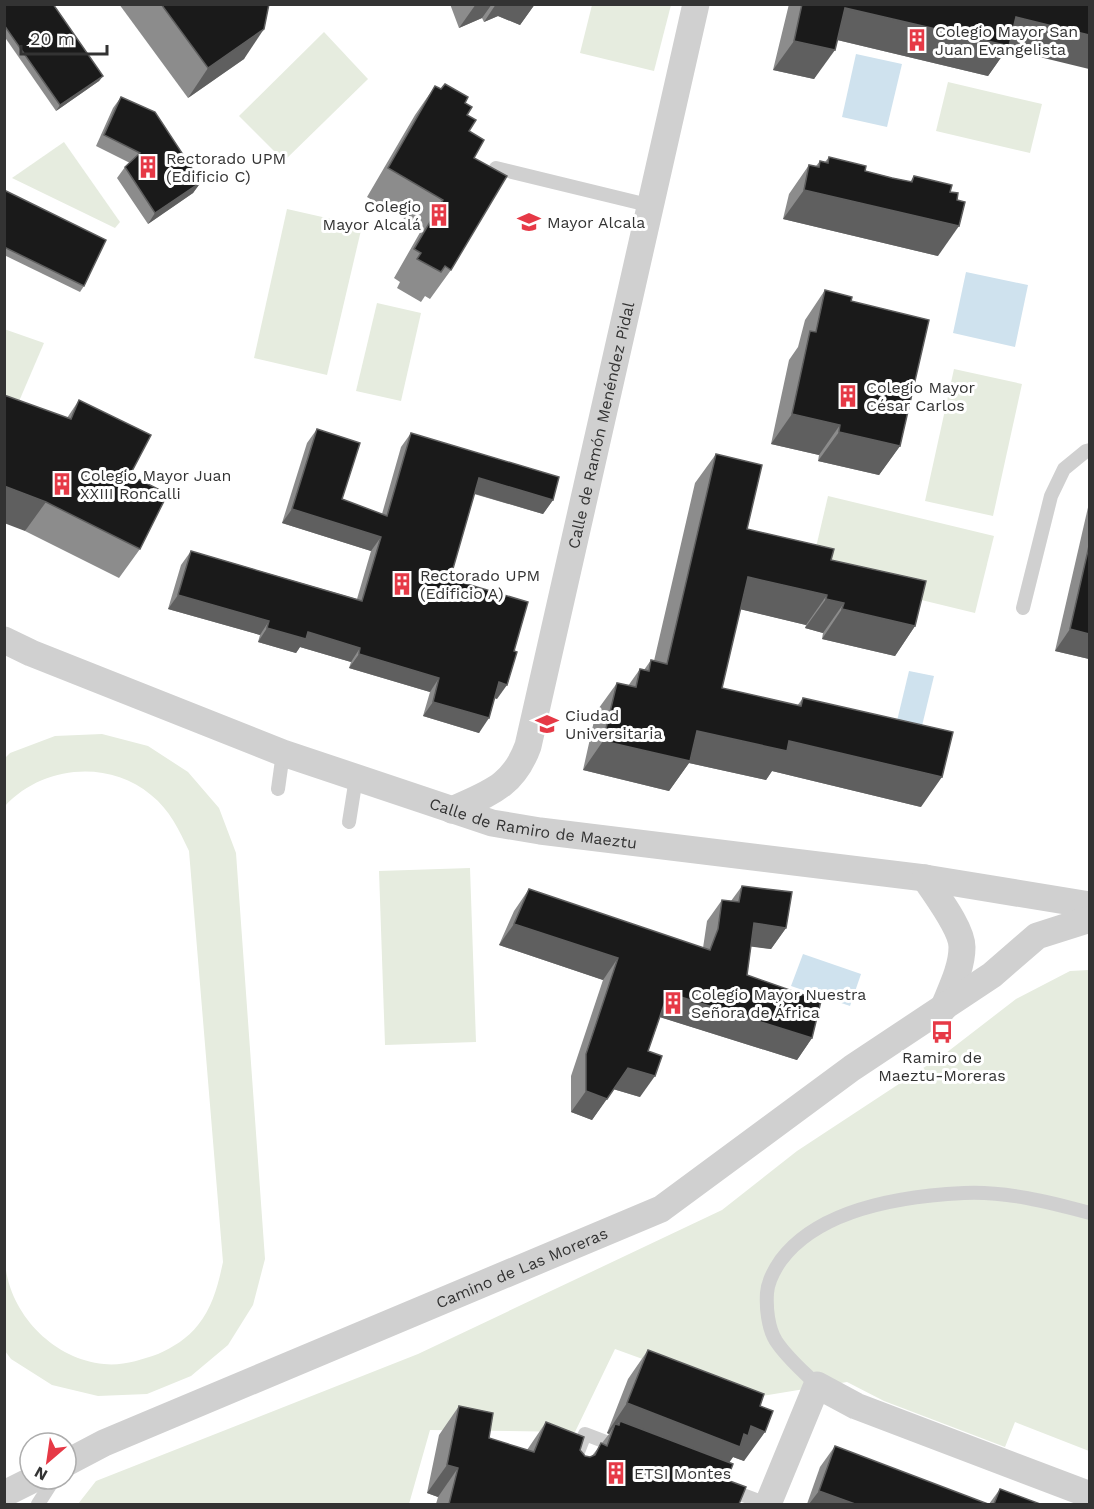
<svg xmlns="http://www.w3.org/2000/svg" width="1094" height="1509" viewBox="0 0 1094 1509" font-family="'Work Sans',sans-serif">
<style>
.green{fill:#e6ecdf}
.water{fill:#cfe2ee}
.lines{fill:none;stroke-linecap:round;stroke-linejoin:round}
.lane{stroke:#d0d0d0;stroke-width:14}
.street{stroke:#d0d0d0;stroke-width:27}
.wall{fill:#8c8c8c}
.shaded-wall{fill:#5f5f5f}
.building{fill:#1a1a1a;stroke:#5f5f5f;stroke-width:1.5}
.labels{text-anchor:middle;stroke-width:6;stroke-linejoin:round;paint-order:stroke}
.poi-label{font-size:16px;fill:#333;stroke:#fff;text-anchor:start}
.street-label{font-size:16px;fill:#333;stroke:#fff}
</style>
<rect width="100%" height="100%" fill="#fff"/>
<!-- green -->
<g class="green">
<polygon points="592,5 671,5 654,71 580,53"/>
<polygon points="324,32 368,79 284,161 239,116"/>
<polygon points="948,82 1042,104 1030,153 936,131"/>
<polygon points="64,142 120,222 115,228 12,178"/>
<polygon points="287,209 362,226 327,375 254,358"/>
<polygon points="377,303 421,313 401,401 356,391"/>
<polygon points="4,329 44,343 17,406 5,402"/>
<polygon points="954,369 1022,384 993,516 925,501"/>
<polygon points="828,496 994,536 975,613 810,573"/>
<path d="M 102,734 L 148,746 L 188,772 L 219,808 L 236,853 L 265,1259 L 253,1305 L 228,1345 L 191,1376 L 147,1394 L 98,1396 L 52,1385 L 11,1359 L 5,1351 L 5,1261 C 8,1312 52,1359 104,1364 C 122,1366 141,1360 158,1354 C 172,1348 188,1338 198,1325 C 213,1306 218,1285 223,1262 L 189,851 C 179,830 170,810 151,795 C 108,759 42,766 5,806 L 5,758 L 10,753 L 55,736 Z"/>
<polygon points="470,868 476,1042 385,1045 379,871"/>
<polygon points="1089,970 1089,1451 1015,1422 1005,1447 884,1401 847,1382 750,1398 615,1349 575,1432 430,1430 409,1504 78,1504 96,1481 418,1354 722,1210 797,1151 946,1053 1016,999 1070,971"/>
</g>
<!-- water -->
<g class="water">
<polygon points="856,54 902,64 887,127 842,117"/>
<polygon points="966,272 1028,285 1015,347 953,333"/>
<polygon points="909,671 934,676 921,730 896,725"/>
<polygon points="803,954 861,974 850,1006 791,986"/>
</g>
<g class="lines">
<!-- lane -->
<g class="lane">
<polyline points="496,168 652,206"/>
<polyline points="1023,608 1051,496 1064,469 1086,451 1090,450"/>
<polyline points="278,789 283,753"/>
<polyline points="349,822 356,778"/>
<path d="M 817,1385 C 803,1371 787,1358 776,1341 C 768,1328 766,1308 767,1293 C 768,1280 774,1270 781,1260 C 820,1208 903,1196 964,1193 C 1006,1191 1049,1202 1090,1213"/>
<polyline points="578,1452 585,1434 619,1447"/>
<polyline points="727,1489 767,1504"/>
<polyline points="38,1504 54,1479"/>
</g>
<!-- street -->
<g class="street">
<path id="s1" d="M 4,640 L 31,653 L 283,753 L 492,823 L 540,831 L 925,878 L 1090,905"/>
<path id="s2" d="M 452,810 C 489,793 513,787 528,746 L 696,4"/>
<path d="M 925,878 C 935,894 962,928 962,947 C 962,968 951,989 943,1009"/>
<path id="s3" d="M 66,1463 L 104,1443 L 661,1209 L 852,1068 L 992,975 L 1037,936 L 1090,919"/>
<polyline points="4,1494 34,1479"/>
<polyline points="768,1504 817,1385 856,1406 1090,1495"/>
</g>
</g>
<!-- wall -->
<g class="wall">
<polygon points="4,4 103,76 99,81 56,111 4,36"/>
<polygon points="119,4 269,4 244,59 188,98"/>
<polygon points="450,4 535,4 520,25 498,16 484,22 482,18 459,28"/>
<polygon points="789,4 1089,4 1007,49 988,76 837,40 814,79 773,70"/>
<polygon points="445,84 465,103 474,158 451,270 430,299 425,296 421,302 397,288 400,282 394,278 422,229 367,197 415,115 435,86 441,89"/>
<polygon points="121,97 201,182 193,193 148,224 117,178 125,167 130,163 96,146 113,108"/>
<polygon points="829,157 865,171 910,182 914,176 938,256 783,219 789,194 809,165 816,166 820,161 825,162"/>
<polygon points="4,190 84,286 80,292 4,255"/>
<polygon points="825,290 851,301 900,446 879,475 818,461 819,455 771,444 789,360 798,347 805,320"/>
<polygon points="79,400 130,475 155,494 140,549 119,578 25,531 67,418"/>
<polygon points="317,429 342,499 382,514 401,447 411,433 553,500 543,514 474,494 450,579 497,699 495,698 479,733 423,716 430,692 349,668 351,662 300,647 296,653 258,642 260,635 168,609 181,565 191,551 357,599 371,551 282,523 307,443"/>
<polygon points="716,454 747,529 831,560 915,626 895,656 822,639 823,633 805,628 806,625 740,609 722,688 797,706 803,698 921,807 772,771 766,780 689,763 669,791 583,770 596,712 617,683 628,686 640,669 644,670 651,660 654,661 695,483"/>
<polygon points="1089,503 1089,659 1055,651"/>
<polygon points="742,886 786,928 771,949 751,946 747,975 812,1038 797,1060 660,1017 648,1051 640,1097 613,1089 592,1120 571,1112 571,1076 603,980 499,945 514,911 529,889 703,948 707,921 722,900 731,901"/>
<polygon points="648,1350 760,1406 744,1461 733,1457 729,1463 727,1480 739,1504 436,1504 438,1497 427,1493 439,1435 459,1406 489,1438 527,1450 546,1422 580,1450 585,1456 591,1457 609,1434 607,1433 628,1379"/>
<polygon points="835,1446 988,1504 807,1504 820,1467"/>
<polygon points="1000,1489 1040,1504 989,1504"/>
</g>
<!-- shaded-wall -->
<g class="shaded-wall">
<polygon points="476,4 492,4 482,18 459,28"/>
<polygon points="496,4 535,4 520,25 498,16 484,22"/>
<polygon points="845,8 1016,17 1089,35 1089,69 1007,49 988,76 825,37"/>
<polygon points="264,29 244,59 188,98 208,68"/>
<polygon points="794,41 835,50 814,79 773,70"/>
<polygon points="103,76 99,81 56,111 60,105"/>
<polygon points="201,182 193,193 148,224 155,213"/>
<polygon points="804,190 959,226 938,256 783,219"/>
<polygon points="792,414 840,425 819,455 771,444"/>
<polygon points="839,432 900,446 879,475 818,461"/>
<polygon points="479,478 553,500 543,514 469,492"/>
<polygon points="4,486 46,502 25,531 4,523"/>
<polygon points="292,509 381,537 371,551 282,523"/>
<polygon points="748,577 827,595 806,625 727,606"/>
<polygon points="178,595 269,621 260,635 168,609"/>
<polygon points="826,599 844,603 823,633 805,628"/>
<polygon points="842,609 915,626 895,656 822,639"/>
<polygon points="267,628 308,632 360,648 351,662 300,647 296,653 258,642"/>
<polygon points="1070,629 1089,634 1089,659 1055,651"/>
<polygon points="359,654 439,678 430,692 349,668"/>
<polygon points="499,682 507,685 497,699 489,696"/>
<polygon points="433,702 489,718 479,733 423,716"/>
<polygon points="697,731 789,741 942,777 921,807 772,771 766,780 689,763 669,791 583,770 603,741"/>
<polygon points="754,923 786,928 771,949 739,945"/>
<polygon points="514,924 618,958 603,980 499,945"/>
<polygon points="668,993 812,1038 797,1060 653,1015"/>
<polygon points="628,1068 655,1076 640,1097 613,1089"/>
<polygon points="586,1091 607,1099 592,1120 571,1112"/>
<polygon points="627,1403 744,1434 751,1426 765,1432 744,1461 733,1457 719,1476 619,1425 620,1421 612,1433 615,1424 609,1434 607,1433"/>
<polygon points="447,1465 458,1468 438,1497 427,1493"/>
<polygon points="819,1491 855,1504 809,1504"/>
</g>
<!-- building -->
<g class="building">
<polygon points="4,4 53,4 103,76 60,105 4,25"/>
<polygon points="161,4 269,4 264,29 208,68"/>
<polygon points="802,4 1089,4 1089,35 1016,17 1009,46 845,8 835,50 794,41"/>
<polygon points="445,84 468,97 465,103 472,107 467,115 476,120 469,131 484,140 474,158 507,176 451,270 445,266 441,272 417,259 421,253 414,249 443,200 388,168 435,86 441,89"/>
<polygon points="121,97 155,112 201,182 155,213 125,167 140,153 104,135"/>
<polygon points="829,157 866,166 865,171 892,178 912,182 914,176 952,185 950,192 958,193 957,200 965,202 959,226 804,190 809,165 819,167 820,161 828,163"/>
<polygon points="4,190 106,240 84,286 4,247"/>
<polygon points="825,290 852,297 851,301 929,320 900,446 839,432 840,425 792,414 810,331 816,332"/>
<polygon points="4,395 71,419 79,400 151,435 130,475 158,489 155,494 165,499 140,549 46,502 4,486"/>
<polygon points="317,429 360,443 342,499 387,516 411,433 559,477 553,500 479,478 450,579 528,602 514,651 517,652 507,685 499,682 489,718 433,702 439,678 359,654 360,648 308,632 306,639 267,628 269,621 178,595 191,551 362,601 381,537 292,509"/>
<polygon points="716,454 762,465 747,529 834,549 831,560 926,581 915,626 842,609 844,603 826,599 827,595 748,577 722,688 801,706 803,698 953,732 942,777 789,741 787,751 697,731 690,761 603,741 617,683 636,687 640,669 649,671 651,660 667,664"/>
<polygon points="1089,546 1089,634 1070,629"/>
<polygon points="742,886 792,892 786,928 754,923 747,975 821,1001 812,1038 668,993 648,1051 662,1056 655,1076 628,1068 607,1099 586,1091 586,1054 618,958 514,924 529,889 710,950 718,929 722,900 739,902"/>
<polygon points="648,1350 764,1394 760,1406 773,1411 765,1432 751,1426 748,1436 744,1434 740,1447 627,1403"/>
<polygon points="459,1406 493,1413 489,1438 534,1452 546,1422 584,1437 580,1450 585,1456 590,1457 595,1455 601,1443 607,1446 615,1424 619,1425 620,1421 733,1464 727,1480 746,1487 739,1504 449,1504 458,1468 447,1465"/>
<polygon points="835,1446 988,1504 855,1504 819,1491"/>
<polygon points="1000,1489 1040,1504 994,1504"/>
</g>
<!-- icons -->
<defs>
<g id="building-bare" transform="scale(1.8)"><path d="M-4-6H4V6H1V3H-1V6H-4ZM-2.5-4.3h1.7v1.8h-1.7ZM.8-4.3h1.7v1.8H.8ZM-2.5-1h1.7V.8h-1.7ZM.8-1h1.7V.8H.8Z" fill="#e63946" stroke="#fff" stroke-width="2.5" paint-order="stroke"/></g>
<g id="university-bare" transform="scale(1.8)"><path d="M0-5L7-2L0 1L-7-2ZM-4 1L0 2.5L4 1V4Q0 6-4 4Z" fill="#e63946" stroke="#fff" stroke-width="2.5" paint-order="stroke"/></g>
<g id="bus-bare" transform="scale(1.8)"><path d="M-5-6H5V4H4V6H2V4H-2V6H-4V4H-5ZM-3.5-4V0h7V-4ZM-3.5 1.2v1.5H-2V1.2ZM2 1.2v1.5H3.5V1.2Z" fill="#e63946" stroke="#fff" stroke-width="2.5" paint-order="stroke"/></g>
</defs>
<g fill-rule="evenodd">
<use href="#building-bare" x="917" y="40"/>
<use href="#building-bare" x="148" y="167"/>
<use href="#building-bare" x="439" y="215"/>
<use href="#university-bare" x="529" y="222"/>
<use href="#building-bare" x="848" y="396"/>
<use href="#building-bare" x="62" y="484"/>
<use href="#building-bare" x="402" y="584"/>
<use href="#university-bare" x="547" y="724"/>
<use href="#building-bare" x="673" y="1003"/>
<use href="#bus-bare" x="942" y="1032"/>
<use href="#building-bare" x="616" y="1473"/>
</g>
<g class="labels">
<!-- poi labels -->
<g class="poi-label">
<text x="935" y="37">Colegio Mayor San<tspan x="935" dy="18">Juan Evangelista</tspan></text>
<text x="166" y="164">Rectorado UPM<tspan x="166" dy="18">(Edificio C)</tspan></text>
<text x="421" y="212" text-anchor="end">Colegio<tspan x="421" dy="18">Mayor Alcalá</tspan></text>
<text x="547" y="228">Mayor Alcala</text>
<text x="866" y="393">Colegio Mayor<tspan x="866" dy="18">César Carlos</tspan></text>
<text x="80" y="481">Colegio Mayor Juan<tspan x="80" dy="18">XXIII Roncalli</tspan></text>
<text x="420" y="581">Rectorado UPM<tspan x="420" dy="18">(Edificio A)</tspan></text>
<text x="565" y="721">Ciudad<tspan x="565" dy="18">Universitaria</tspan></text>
<text x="691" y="1000">Colegio Mayor Nuestra<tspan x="691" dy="18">Señora de África</tspan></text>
<text x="942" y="1063" text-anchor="middle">Ramiro de<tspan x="942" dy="18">Maeztu-Moreras</tspan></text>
<text x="634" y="1479">ETSI Montes</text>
</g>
<!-- street labels -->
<g class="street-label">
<text dy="6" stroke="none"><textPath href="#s2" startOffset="432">Calle de Ramón Menéndez Pidal</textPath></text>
<text dy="6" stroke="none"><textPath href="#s1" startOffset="562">Calle de Ramiro de Maeztu</textPath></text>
<text dy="6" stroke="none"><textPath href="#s3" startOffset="496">Camino de Las Moreras</textPath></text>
</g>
</g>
<!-- border -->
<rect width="1094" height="1509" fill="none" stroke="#333333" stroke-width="12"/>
<!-- north arrow -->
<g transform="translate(48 1461) rotate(209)"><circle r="28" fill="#ffffff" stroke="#adadad" stroke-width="1.5"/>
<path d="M0-4.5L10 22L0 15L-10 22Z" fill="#e63946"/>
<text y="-9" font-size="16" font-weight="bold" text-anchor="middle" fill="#333333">N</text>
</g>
<!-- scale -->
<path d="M21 45v9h86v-9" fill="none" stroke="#333333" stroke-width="3"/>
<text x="30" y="45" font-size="18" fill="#333333" stroke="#ffffff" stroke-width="4.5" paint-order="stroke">20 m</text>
</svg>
